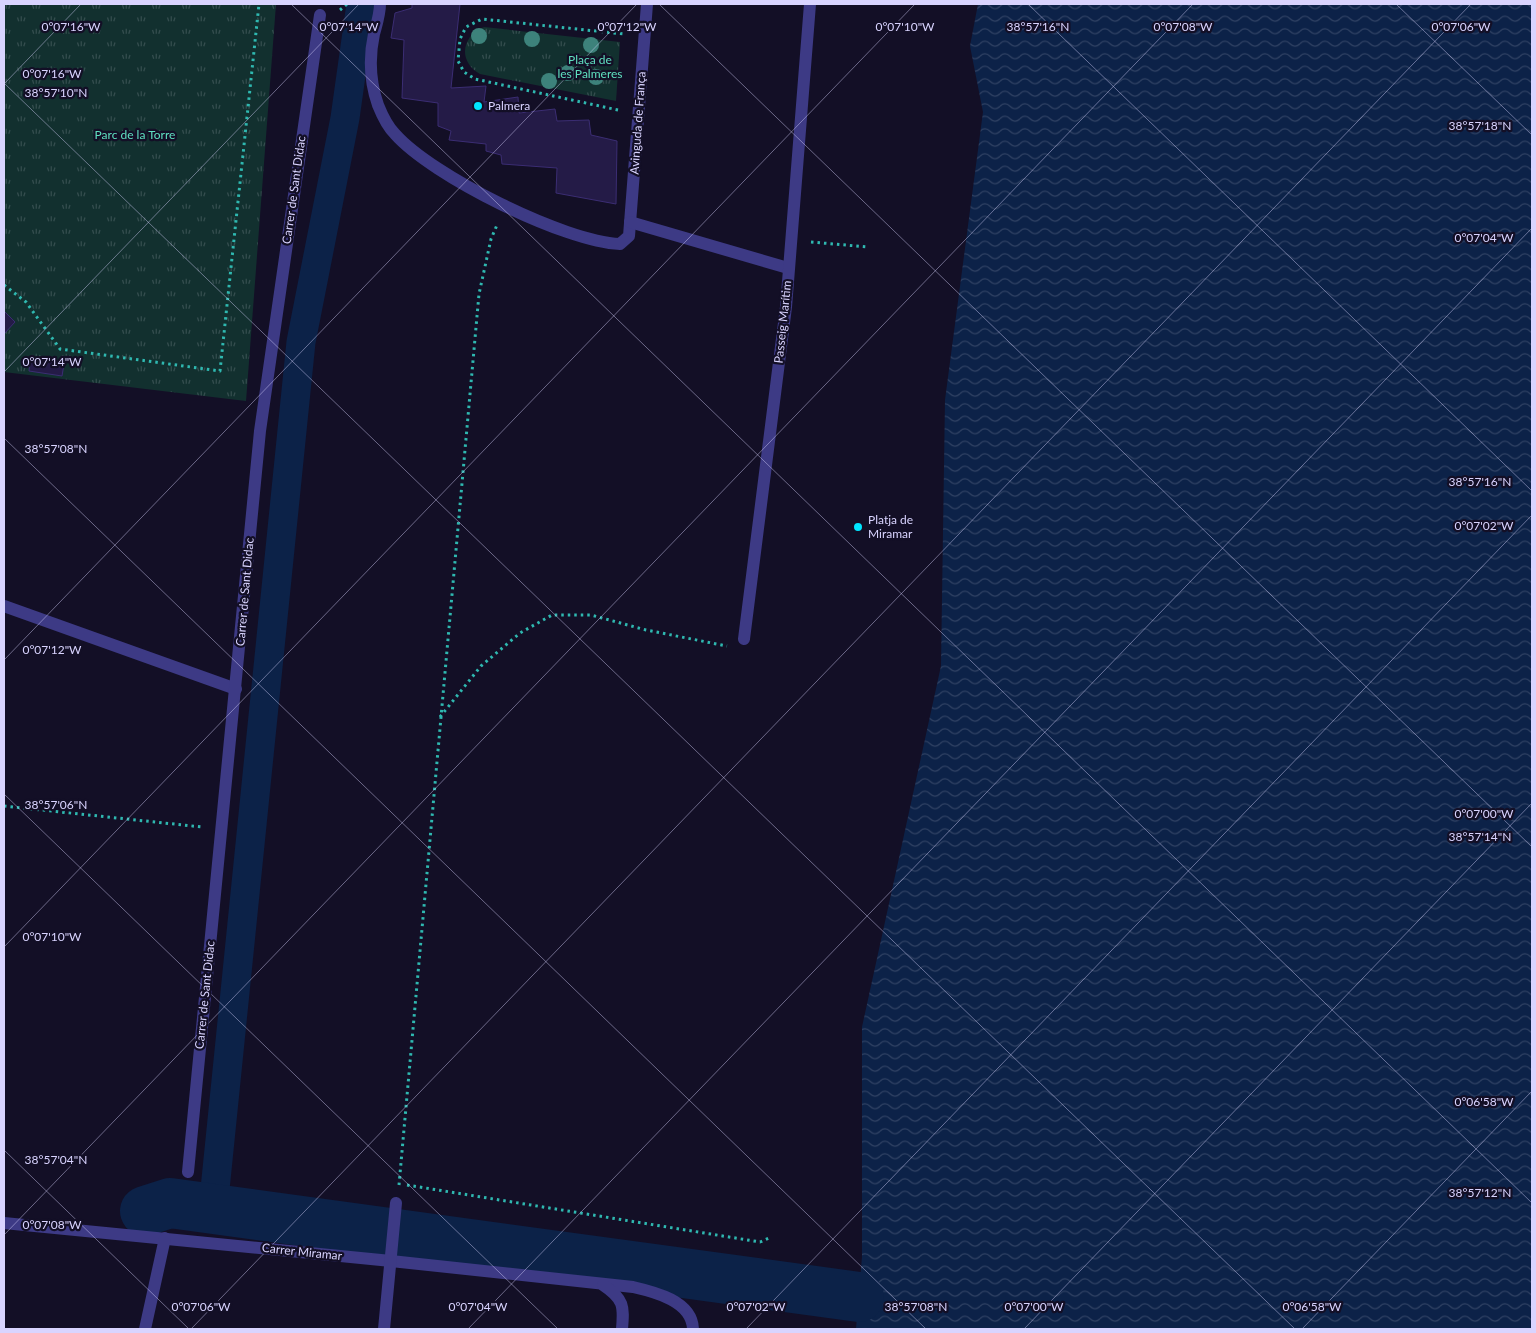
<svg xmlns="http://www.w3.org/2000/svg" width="1536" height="1333" viewBox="0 0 1536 1333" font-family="Lato,sans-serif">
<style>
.grass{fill:url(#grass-tufts)}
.water{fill:url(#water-waves)}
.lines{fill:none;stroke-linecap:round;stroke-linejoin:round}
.canal{stroke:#0c2248;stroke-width:29}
.river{stroke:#0c2248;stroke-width:50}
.building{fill:#241b47;stroke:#3b2d73}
.path{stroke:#2fb8b0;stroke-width:3;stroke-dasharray:2.5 4;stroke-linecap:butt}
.minor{stroke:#3d3a85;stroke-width:12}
.tree{fill:#3d827b}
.ticks{fill:none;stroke:#d9d4ff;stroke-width:1;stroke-opacity:0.45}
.poi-dot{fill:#00e5ff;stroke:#130f26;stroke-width:2}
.labels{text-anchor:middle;stroke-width:4.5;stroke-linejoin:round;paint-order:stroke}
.park-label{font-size:12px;fill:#5fe0c0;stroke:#130f26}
.poi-label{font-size:12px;fill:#d9d4ff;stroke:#130f26;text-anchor:start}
.street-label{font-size:12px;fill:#d9d4ff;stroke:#130f26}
.ticks-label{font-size:12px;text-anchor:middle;fill:#d9d4ff;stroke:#130f26;stroke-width:4.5;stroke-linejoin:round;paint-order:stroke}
</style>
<defs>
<pattern id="grass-tufts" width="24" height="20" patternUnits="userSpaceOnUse" patternTransform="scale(1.25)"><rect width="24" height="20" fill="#12302f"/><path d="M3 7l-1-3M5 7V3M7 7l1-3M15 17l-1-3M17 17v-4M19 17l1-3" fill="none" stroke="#344d4e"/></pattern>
<pattern id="water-waves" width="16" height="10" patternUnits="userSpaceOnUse" patternTransform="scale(1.25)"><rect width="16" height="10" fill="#0c2248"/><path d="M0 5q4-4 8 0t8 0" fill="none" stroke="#2f4163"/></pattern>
</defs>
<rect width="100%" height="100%" fill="#130f26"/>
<!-- grass -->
<g class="grass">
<polygon points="4,4 276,4 246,401 4,372"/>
<path d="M 484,27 L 620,42 L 616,101 L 480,74 C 458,62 461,36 484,27 Z"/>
</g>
<!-- water -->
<polygon class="water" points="978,4 1532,4 1532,1329 856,1329 862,1257 862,1027 941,666 945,400 983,112 970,46"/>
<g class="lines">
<!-- canal -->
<polyline class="canal" points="213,1209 301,342 345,118 361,4"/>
<!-- river -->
<polyline class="river" points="145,1211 170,1203 859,1297"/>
</g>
<!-- building -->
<g class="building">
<polygon points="412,4 460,4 451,88 486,86 484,102 518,97 519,113 555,109 557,121 589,120 591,135 617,141 616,204 556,193 557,168 502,164 501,155 486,151 486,144 449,140 451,131 438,126 438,103 402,98 404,40 391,38 395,13 412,8"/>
<polygon points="4,311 15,322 4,334"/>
<polygon points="30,360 64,364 62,376 29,371"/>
</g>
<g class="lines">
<!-- path -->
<g class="path">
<polyline points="340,10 347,4"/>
<polyline points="618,110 475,79 464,72 458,61 460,39 466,27 482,19 624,34"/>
<polyline points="811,242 868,247"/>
<polyline points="4,285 26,302 60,349 220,371 259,4"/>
<polyline points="440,717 481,666 520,633 552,615 591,615 646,630 727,646"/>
<polyline points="4,806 202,827"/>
<polyline points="399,1185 479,294 491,239 497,225"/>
<polyline points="407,1185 760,1242 769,1238"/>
</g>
<!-- minor -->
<g class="minor">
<path d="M 380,4 C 380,14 377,23 374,34 C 369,57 370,82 378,105 C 382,115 387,126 395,134 C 432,176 565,242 620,244 L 629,236 L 647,4"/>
<polyline points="630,222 788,268"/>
<polyline points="4,606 236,689"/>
<polyline points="744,639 786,307 810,4"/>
<polyline points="188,1172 260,431 320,15"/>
<path d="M 4,1223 L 391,1261 L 633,1287 C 655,1292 692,1301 693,1329"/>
<path d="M 603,1285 C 624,1299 624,1306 622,1329"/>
<polyline points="145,1329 165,1238"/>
<polyline points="384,1329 396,1203"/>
</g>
</g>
<!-- trees -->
<g class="tree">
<circle cx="479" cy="36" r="8"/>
<circle cx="532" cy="39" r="8"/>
<circle cx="591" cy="45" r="8"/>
<circle cx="568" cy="73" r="8"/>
<circle cx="596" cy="77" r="8"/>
<circle cx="549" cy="81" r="8"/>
</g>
<!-- ticks -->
<path class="ticks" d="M 291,4 L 1532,1203M 659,4 L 1532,847M 1028,4 L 1532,491M 1396,4 L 1532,135M 4,83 L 1295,1329M 4,84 L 81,4M 4,372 L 359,4M 4,438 L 926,1329M 4,660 L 637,4M 4,794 L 558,1329M 4,947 L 915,4M 4,1150 L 189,1329M 4,1235 L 1193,4M 191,1329 L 1471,4M 468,1329 L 1532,228M 746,1329 L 1532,515M 1024,1329 L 1532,803M 1302,1329 L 1532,1091"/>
<!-- markers -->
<g class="poi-dot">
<circle cx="478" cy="106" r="5"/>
<circle cx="858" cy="527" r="5"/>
</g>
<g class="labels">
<!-- park labels -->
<g class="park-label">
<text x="590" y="64">Plaça de<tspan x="590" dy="14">les Palmeres</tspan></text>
<text x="135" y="139">Parc de la Torre</text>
</g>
<!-- poi labels -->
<g class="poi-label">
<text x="488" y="110">Palmera</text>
<text x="868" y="524">Platja de<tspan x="868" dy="14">Miramar</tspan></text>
</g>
<!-- street labels -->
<g class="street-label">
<text transform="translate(638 123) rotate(-86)" y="4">Avinguda de França</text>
<text transform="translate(294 190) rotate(-82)" y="4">Carrer de Sant Didac</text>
<text transform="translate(783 322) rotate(-84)" y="4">Passeig Marítim</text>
<text transform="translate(245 592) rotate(-85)" y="4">Carrer de Sant Didac</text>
<text transform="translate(205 995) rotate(-84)" y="4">Carrer de Sant Didac</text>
<text transform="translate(302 1252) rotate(6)" y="4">Carrer Miramar</text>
</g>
</g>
<g class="ticks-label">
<text x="1038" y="31">38°57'16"N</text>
<text x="71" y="31">0°07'16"W</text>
<text x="349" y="31">0°07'14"W</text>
<text x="627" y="31">0°07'12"W</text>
<text x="905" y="31">0°07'10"W</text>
<text x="1183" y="31">0°07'08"W</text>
<text x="1461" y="31">0°07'06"W</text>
<text x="52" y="78">0°07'16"W</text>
<text x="56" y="97">38°57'10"N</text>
<text x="1480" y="130">38°57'18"N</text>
<text x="1484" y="242">0°07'04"W</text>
<text x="52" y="366">0°07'14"W</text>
<text x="56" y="453">38°57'08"N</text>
<text x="1480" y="486">38°57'16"N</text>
<text x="1484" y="530">0°07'02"W</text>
<text x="52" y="654">0°07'12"W</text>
<text x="56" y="809">38°57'06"N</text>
<text x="1484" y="818">0°07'00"W</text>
<text x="1480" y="841">38°57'14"N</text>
<text x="52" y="941">0°07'10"W</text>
<text x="1484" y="1106">0°06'58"W</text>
<text x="56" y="1164">38°57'04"N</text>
<text x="1480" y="1197">38°57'12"N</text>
<text x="52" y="1229">0°07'08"W</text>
<text x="201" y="1311">0°07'06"W</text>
<text x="478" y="1311">0°07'04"W</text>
<text x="756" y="1311">0°07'02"W</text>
<text x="1034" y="1311">0°07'00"W</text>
<text x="1312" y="1311">0°06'58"W</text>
<text x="916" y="1311">38°57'08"N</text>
</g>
<!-- border -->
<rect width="1536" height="1333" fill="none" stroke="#d9d4ff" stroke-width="10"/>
</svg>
